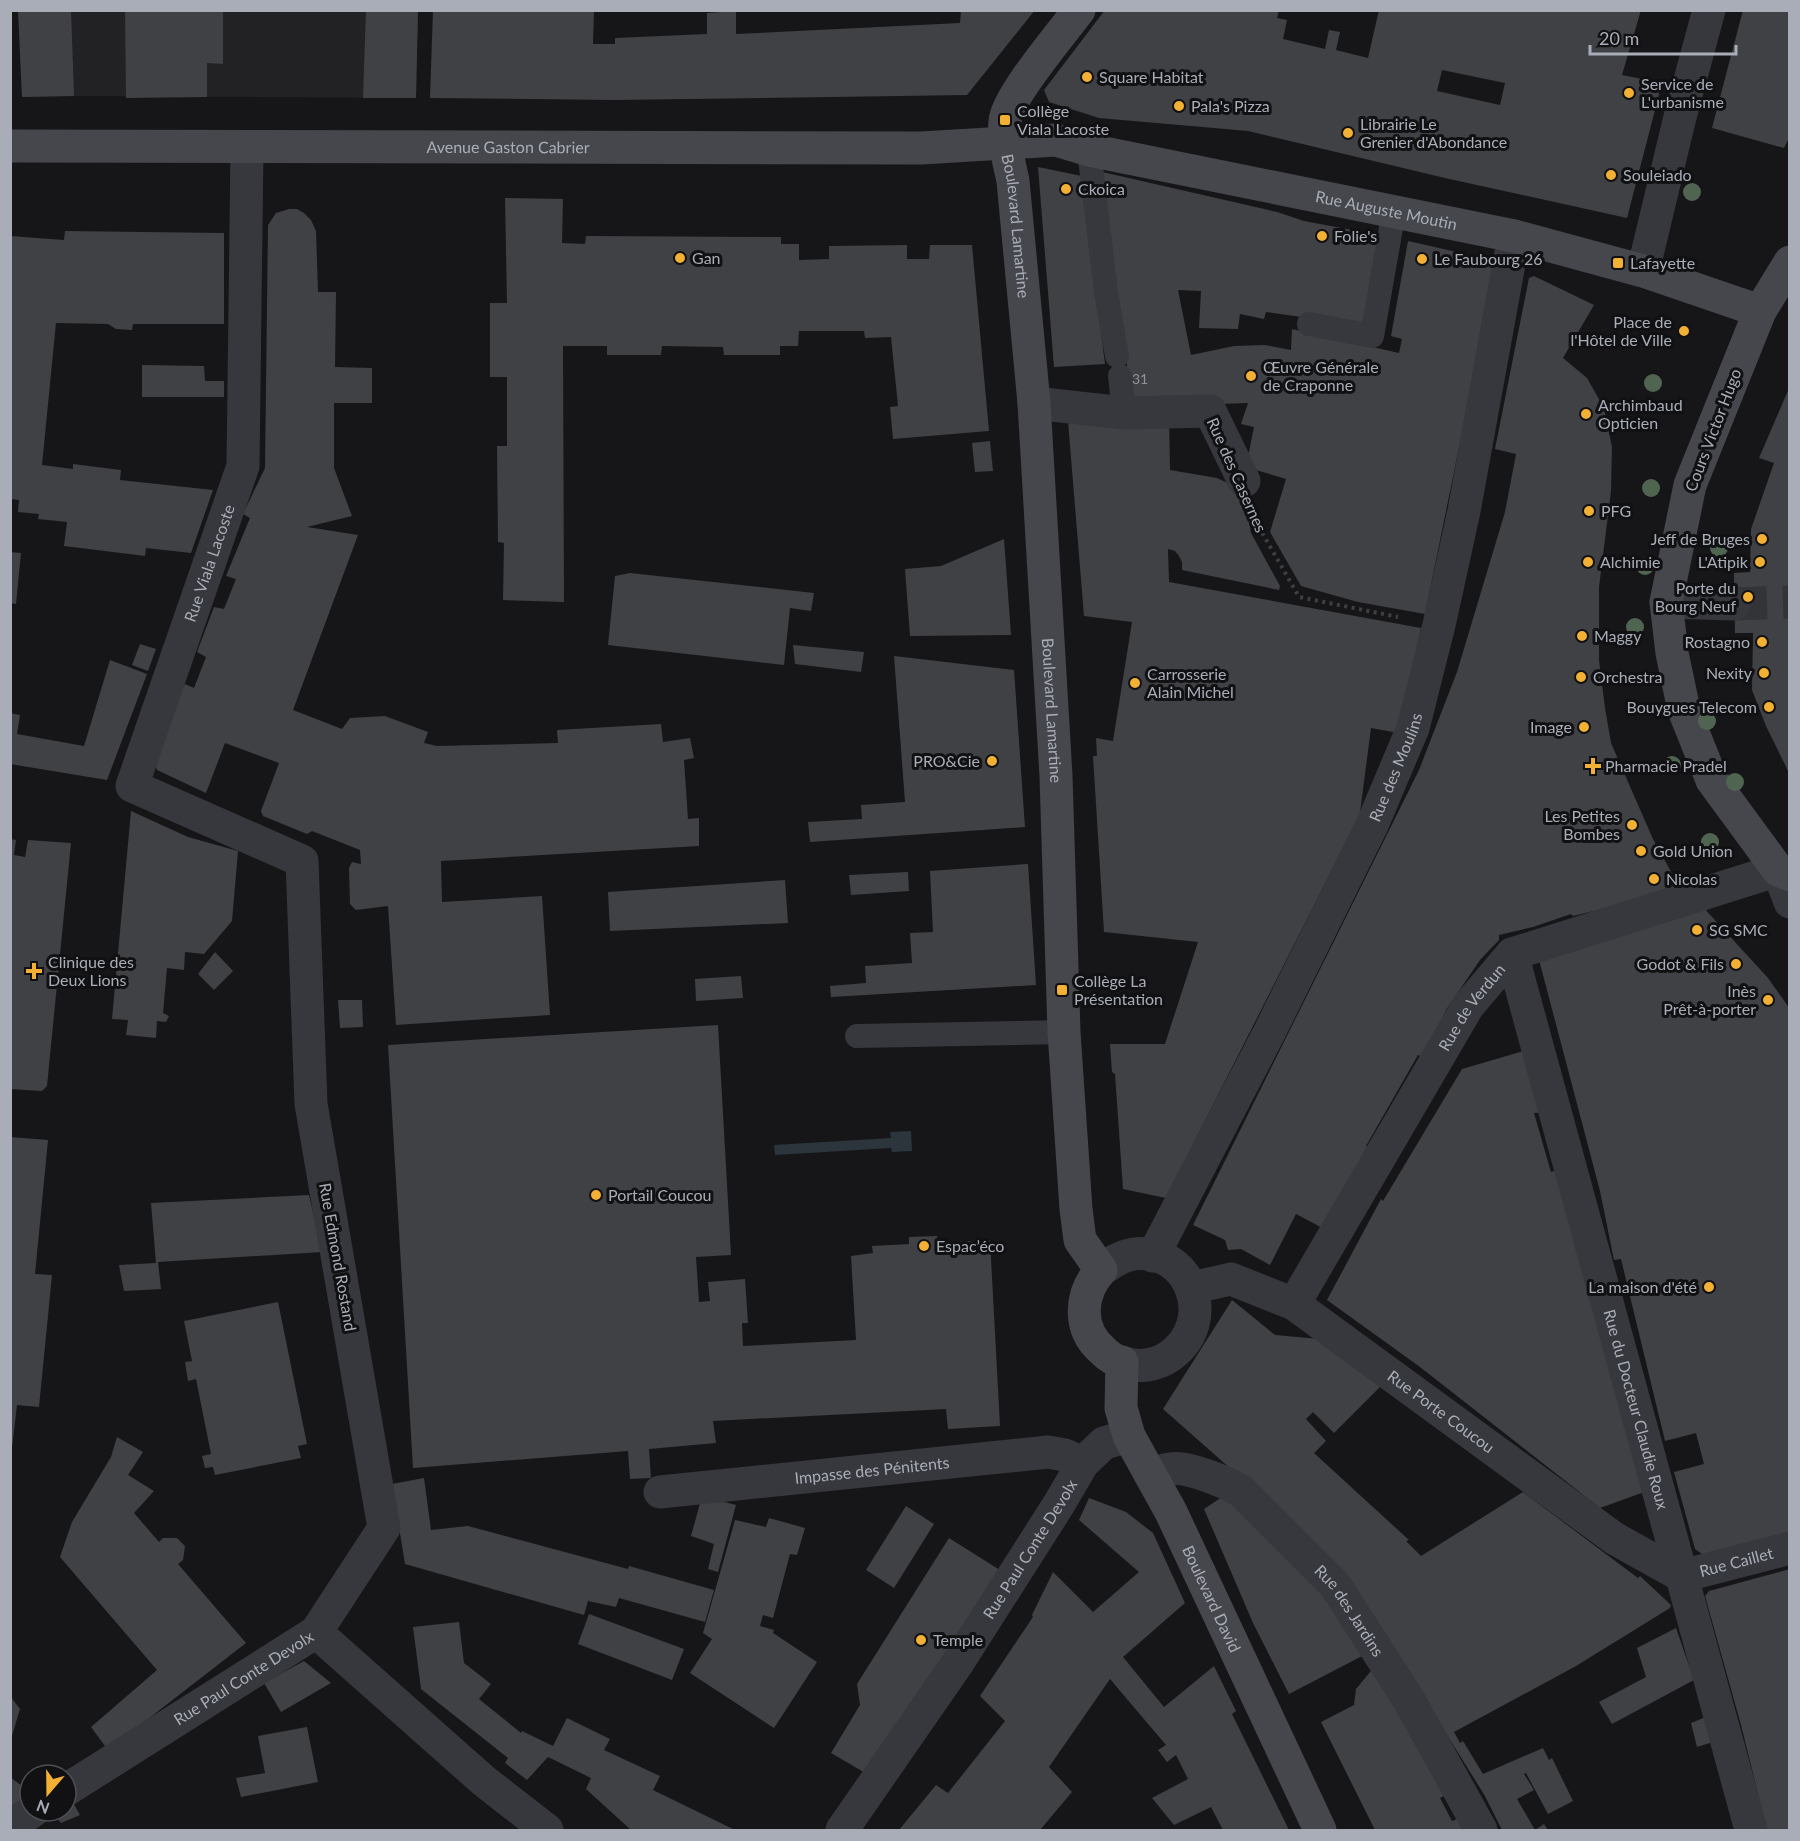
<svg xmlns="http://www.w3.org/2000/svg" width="1800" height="1841" viewBox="0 0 1800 1841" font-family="Lato,sans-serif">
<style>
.built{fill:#222225}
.water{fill:#2c353c}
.building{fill:#404145;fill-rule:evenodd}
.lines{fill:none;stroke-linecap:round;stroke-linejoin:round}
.street-tunnel{stroke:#333438;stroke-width:33;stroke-dasharray:33 16;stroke-linecap:butt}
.path{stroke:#3d3f44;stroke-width:4;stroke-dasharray:3 4.5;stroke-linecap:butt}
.lane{stroke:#37383d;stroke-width:24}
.street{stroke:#37383d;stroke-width:33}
.secondary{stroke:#45474d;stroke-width:33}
.tree{fill:#506452}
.poi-dot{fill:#f2b134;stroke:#111113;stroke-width:2}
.labels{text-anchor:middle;stroke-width:6;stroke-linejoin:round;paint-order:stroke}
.number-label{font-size:14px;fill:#8e929b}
.poi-label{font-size:16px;fill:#a8adb8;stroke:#111113;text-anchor:start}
.street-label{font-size:16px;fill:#a8adb8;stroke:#111113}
</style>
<rect width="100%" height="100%" fill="#161618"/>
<!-- built -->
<polygon class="built" points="18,11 418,11 416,98 74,96 22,97"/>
<!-- water -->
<polygon class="water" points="911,1131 912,1151 892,1152 891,1148 775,1155 774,1145 891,1138 890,1132"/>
<!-- building -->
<g class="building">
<polygon points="18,10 71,10 74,96 22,97"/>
<polygon points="125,10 223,10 223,64 207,63 207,97 126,98"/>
<polygon points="366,10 418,10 416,98 363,98"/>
<polygon points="433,10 594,10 593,44 615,44 615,38 707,34 707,13 736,11 736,34 960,23 961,10 1035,10 967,95 615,100 430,98"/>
<path d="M 1105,10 L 1279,10 L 1277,18 L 1287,20 L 1283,39 L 1325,49 L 1329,30 L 1340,32 L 1336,50 L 1368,58 L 1379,10 L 1641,10 L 1622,75 L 1662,83 L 1627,218 L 1445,178 L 1248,131 L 1099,118 L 1049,102 L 1044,90 ZM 1442,70 L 1505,83 L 1500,105 L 1437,91 Z"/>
<polygon points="1743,10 1790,10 1790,136 1784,148 1712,128"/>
<polygon points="1038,167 1082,176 1105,364 1054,367"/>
<polygon points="1098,171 1277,212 1304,221 1379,235 1363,326 1266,312 1264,319 1240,314 1238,329 1199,328 1201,291 1178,290 1191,355 1234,346 1265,345 1291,350 1292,329 1399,353 1402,339 1391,336 1408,241 1497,261 1425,614 1358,602 1301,586 1270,532 1286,479 1246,467 1254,427 1241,424 1248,403 1129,407 1127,364 1111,291"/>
<polygon points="505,198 563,199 562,243 585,244 586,236 781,237 781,244 799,244 799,260 829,259 829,246 907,245 907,259 929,259 930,245 972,245 989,431 893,439 890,407 898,406 891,337 865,338 864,331 799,331 798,346 780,346 780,355 724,355 723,347 662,346 661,355 607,355 607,346 563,346 564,602 503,600 504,543 498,542 497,446 507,446 507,377 490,377 490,303 507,303"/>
<polygon points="289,209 297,209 304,213 311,220 316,231 318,292 336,292 335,367 372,368 372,403 334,403 334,468 352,516 307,527 358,535 293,710 342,729 350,718 385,716 428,732 424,743 437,746 558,743 557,730 661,724 663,742 690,738 694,758 684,760 688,819 699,818 699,846 441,861 442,902 542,896 550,1015 396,1025 388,906 356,910 350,904 349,868 352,862 361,864 360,850 312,831 307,834 263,816 261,811 279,763 225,743 206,793 157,770 153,757 185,684 194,688 206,657 197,652 214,607 224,609 236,579 226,576 250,518 243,514 265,468 268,225 276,213"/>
<polygon points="65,231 224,233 224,324 133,324 132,330 116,329 108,324 56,323 42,465 73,469 73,464 121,470 120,480 213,490 191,553 146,548 145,556 64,546 67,522 38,519 39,514 18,512 19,500 10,499 10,236 64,240"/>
<polygon points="1534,276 1594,305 1563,358 1587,378 1604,408 1612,447 1611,491 1599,587 1599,660 1605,708 1611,743 1653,839 1681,890 1573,916 1571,914 1533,927 1499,935 1499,940 1480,960 1446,1010 1424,1058 1418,1055 1366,1146 1375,1151 1332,1233 1296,1214 1270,1265 1241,1249 1228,1250 1225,1240 1193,1225 1419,770 1457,672 1505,512 1516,454 1495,449 1529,278"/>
<polygon points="142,365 204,366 205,381 224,381 224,397 142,397"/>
<polygon points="1790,386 1790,591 1787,592 1790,594 1790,775 1766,726 1752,690 1753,633 1735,633 1734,573 1750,572 1751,529 1774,463 1759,458"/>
<polygon points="1169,416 1170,470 1217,478 1244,491 1251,533 1280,586 1279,590 1182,570 1182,562 1179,556 1175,551 1168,549 1169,582 1421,628 1399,733 1371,728 1358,828 1353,828 1166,1198 1123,1189 1115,1074 1112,1072 1110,1044 1165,1044 1198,942 1104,932 1093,756 1097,756 1096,738 1113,741 1132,622 1084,616 1068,421"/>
<polygon points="990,441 993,471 975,472 972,443"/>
<polygon points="1004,539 1011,635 910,636 905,569 941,566"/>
<polygon points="10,552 21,553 16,604 10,603"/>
<polygon points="630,573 814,593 811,611 790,608 784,665 608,645 615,576"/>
<polygon points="140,644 156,649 148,671 132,665"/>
<polygon points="793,645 864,652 861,672 795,664"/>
<polygon points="894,656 1014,670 1025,827 810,842 808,822 862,819 861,805 905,802"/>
<polygon points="110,660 147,674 107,780 10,764 10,713 20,715 17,734 84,746"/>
<polygon points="131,811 188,837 238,851 232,921 204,954 185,952 184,970 167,968 163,1013 169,1016 166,1022 157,1021 156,1038 126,1035 128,1020 112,1019"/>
<polygon points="10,839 16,840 14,855 25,857 28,840 71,843 47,1086 42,1091 10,1089"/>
<polygon points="1028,864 1036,985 831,997 830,986 866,983 865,966 912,963 910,933 933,932 930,871"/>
<polygon points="908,872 909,891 851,895 849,875"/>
<polygon points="785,880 788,923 610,931 608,892"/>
<polygon points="1702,906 1768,978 1790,1009 1790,1537 1709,1559 1695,1549 1674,1472 1704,1464 1696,1433 1665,1441 1621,1259 1614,1260 1600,1191 1538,956"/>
<polygon points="215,952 233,971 214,990 198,974"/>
<polygon points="741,976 743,998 696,1001 695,979"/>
<polygon points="338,1000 362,1000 363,1027 340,1028"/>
<polygon points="718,1025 731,1255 696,1257 699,1302 710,1301 708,1282 745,1279 748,1323 742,1323 743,1346 856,1340 851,1256 873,1253 872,1246 909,1244 909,1237 937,1236 938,1243 990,1240 1000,1426 948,1429 946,1409 713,1421 716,1443 649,1449 651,1478 630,1479 628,1451 413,1468 388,1045"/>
<polygon points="1530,1049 1546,1112 1534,1113 1551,1172 1561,1168 1647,1491 1600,1508 1420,1367 1327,1300 1381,1199 1383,1201 1462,1069"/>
<polygon points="10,1137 48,1140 35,1274 52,1275 39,1407 17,1405 12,1448 10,1448"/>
<polygon points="309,1195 322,1252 158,1262 161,1289 124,1291 119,1265 156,1263 151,1203"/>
<polygon points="1232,1300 1275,1335 1319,1339 1381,1386 1334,1433 1313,1412 1306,1419 1326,1441 1314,1453 1409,1540 1406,1541 1421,1556 1523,1492 1638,1578 1640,1576 1671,1605 1670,1608 1576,1666 1454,1732 1460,1743 1463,1741 1483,1774 1543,1748 1549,1760 1552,1758 1573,1801 1548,1814 1526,1773 1524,1774 1534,1790 1517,1799 1535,1830 1544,1824 1548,1830 1502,1830 1485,1796 1429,1706 1266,1500 1163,1409"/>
<polygon points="278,1302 307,1444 298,1446 301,1458 215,1475 213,1467 205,1468 202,1456 211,1454 196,1379 188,1381 185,1362 192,1361 184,1321"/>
<polygon points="117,1437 143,1452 128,1475 154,1491 134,1513 159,1542 163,1538 177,1538 185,1546 183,1560 178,1564 246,1643 108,1750 91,1727 157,1670 60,1557 72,1522 111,1457"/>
<polygon points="424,1478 431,1530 468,1526 628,1569 629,1566 714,1590 705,1622 619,1598 616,1607 588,1601 584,1615 405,1564 392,1484"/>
<polygon points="1228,1493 1313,1581 1366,1654 1289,1694 1253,1623 1204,1509"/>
<polygon points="702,1496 736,1505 718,1572 708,1569 714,1544 691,1536"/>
<polygon points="1089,1498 1126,1512 1153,1533 1185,1603 1123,1657 1164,1707 1214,1666 1236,1711 1232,1714 1289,1830 1223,1830 1211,1807 1174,1825 1152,1798 1188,1779 1176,1755 1167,1762 1158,1750 1166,1745 1110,1679 1049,1767 1072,1792 1040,1830 899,1830 936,1785 948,1793 1005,1721 980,1696 1033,1617 1032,1615 1053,1572 1093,1612 1139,1572 1079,1520"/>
<polygon points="906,1506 934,1524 894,1588 866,1570"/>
<polygon points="769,1518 805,1528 797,1555 790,1554 773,1618 763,1615 760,1626 774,1630 773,1633 817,1662 774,1728 690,1673 712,1639 703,1633 735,1520 766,1527"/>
<polygon points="949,1538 1003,1572 867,1774 831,1753 860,1705 857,1684"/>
<polygon points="1790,1569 1790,1830 1767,1830 1741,1725 1705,1596 1709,1591"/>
<polygon points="589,1614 684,1649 672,1680 578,1644"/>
<polygon points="459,1622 464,1663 491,1684 479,1699 521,1733 522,1731 553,1746 567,1718 610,1739 604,1750 660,1776 653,1790 735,1830 631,1830 586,1789 591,1778 548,1757 527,1780 505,1763 508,1758 421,1689 413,1627"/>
<polygon points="1676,1628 1694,1680 1612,1724 1599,1702 1646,1677 1637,1648"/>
<polygon points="304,1661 331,1683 281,1712 264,1683"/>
<polygon points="1375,1666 1447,1794 1440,1798 1452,1821 1459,1818 1465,1830 1375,1830 1321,1722 1354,1705 1356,1689"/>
<polygon points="10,1696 20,1709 11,1739 10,1738"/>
<polygon points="1706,1717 1713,1742 1697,1747 1691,1723"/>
<polygon points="307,1727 318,1782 241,1797 236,1778 265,1773 258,1736"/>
<polygon points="10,1777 30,1792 30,1805 10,1814"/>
<polygon points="71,1799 80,1815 61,1823 51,1811 66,1811 66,1802"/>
</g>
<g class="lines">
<!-- street-tunnel -->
<polyline class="street-tunnel" points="1734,604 1790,602"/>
<!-- path -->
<polyline class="path" points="1257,519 1260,529 1299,597 1398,617"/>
<!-- lane -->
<g class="lane">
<polyline points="1089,150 1106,292 1117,356"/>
<polyline points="1309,324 1372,336 1394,211"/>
<polyline points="1120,376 1124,413"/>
<polyline points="857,1036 1064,1032"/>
</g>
<!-- street -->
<g class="street">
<polyline points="1643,271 1679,121 1709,10"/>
<polyline points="1034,403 1124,413 1210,411 1244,481"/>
<polyline points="1666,602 1734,604"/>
<path id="s1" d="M 1512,954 L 1751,1830"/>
<path id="s2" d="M 1153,1256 L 1270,1031 L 1372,825 L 1413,728 L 1439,625 L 1464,511 L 1514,236"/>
<path d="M 1101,1270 C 1111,1263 1121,1256 1134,1254 C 1190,1247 1219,1321 1170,1356 C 1156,1366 1137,1368 1122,1362"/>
<path id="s3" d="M 1191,1288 L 1231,1279 L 1294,1304 L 1614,1538 L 1682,1576"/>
<path id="s4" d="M 1294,1304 L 1468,1006 L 1512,954 L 1778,870 L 1790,902"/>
<path id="s5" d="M 1150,1474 C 1160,1471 1172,1467 1183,1469 C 1200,1472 1226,1482 1241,1491 L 1335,1585 L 1409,1700 L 1481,1830"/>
<path id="s6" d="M 660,1492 L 1048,1452 L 1065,1455 L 1083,1463"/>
<path id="s7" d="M 1682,1576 L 1790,1548"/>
<polyline points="316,1632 484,1781 547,1830"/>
<path id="s8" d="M 66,1790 L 316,1632 L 384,1528 L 311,1104 L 302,861 L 132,786 L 243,466 L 247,148"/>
<polyline points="10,1826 33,1811"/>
<path id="s9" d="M 842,1830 L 959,1661 L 1059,1504 L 1083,1463 L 1104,1443 L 1129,1436"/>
</g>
<!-- secondary -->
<g class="secondary">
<path id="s10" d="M 1079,10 C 1062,33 1007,97 1005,121 C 1003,141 1009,162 1013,181 L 1034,403 L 1056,776 L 1064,1032 L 1076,1209 L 1080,1240 L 1101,1270 C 1080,1293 1077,1328 1102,1350 C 1107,1355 1114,1361 1122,1362 L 1121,1408 L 1129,1436 L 1171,1512 L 1320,1830"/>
<path id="s11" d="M 10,146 L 921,148 L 1056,140 L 1089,150 L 1514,236 L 1643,271 L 1760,311"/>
<polyline points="1790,262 1760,311 1690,485 1666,602 1672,653 1684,710 1712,780 1778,870 1790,875"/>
</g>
</g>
<!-- trees -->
<g class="tree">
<circle cx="1692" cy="192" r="9"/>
<circle cx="1653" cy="383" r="9"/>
<circle cx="1651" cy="488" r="9"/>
<circle cx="1719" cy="548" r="9"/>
<circle cx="1645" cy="566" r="9"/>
<circle cx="1635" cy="627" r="9"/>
<circle cx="1707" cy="721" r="9"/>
<circle cx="1672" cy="765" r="9"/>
<circle cx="1735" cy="782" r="9"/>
<circle cx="1710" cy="842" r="9"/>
</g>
<!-- markers -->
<g class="poi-dot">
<circle cx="1087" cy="77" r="6"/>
<circle cx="1629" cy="93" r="6"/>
<circle cx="1179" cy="106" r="6"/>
<rect x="999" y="114" width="12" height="12" rx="3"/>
<circle cx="1348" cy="133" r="6"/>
<circle cx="1611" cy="175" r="6"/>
<circle cx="1066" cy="189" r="6"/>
<circle cx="1322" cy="236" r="6"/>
<circle cx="680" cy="258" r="6"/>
<circle cx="1422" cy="259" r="6"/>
<rect x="1612" y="257" width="12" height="12" rx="3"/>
<circle cx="1684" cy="331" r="6"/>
<circle cx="1251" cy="376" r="6"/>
<circle cx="1586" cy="414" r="6"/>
<circle cx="1589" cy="511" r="6"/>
<circle cx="1762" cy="539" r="6"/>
<circle cx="1588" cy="562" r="6"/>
<circle cx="1760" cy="562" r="6"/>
<circle cx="1748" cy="597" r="6"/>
<circle cx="1582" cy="636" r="6"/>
<circle cx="1762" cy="642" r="6"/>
<circle cx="1764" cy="673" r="6"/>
<circle cx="1581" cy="677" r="6"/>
<circle cx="1135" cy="683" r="6"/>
<circle cx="1769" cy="707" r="6"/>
<circle cx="1584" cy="727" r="6"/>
<circle cx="992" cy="761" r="6"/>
<path d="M1590 757h6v6h6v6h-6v6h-6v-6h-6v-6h6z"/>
<circle cx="1632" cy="825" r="6"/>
<circle cx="1641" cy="851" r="6"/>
<circle cx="1654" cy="879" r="6"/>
<circle cx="1697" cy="930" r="6"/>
<circle cx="1736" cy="964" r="6"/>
<path d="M31 962h6v6h6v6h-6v6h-6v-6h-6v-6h6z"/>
<rect x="1056" y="984" width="12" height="12" rx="3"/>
<circle cx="1768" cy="1000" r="6"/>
<circle cx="596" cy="1195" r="6"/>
<circle cx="924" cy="1246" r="6"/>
<circle cx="1709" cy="1287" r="6"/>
<circle cx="921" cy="1640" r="6"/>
</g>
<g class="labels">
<!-- number labels -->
<g class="number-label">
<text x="1140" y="384">31</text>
</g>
<!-- poi labels -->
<g class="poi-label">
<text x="1099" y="83">Square Habitat</text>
<text x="1641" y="90">Service de<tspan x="1641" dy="18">L'urbanisme</tspan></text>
<text x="1191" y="112">Pala's Pizza</text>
<text x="1017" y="117">Collège<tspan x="1017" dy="18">Viala Lacoste</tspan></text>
<text x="1360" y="130">Librairie Le<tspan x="1360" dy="18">Grenier d'Abondance</tspan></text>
<text x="1623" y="181">Souleiado</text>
<text x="1078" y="195">Ckoica</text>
<text x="1334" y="242">Folie's</text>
<text x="692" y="264">Gan</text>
<text x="1434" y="265">Le Faubourg 26</text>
<text x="1630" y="269">Lafayette</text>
<text x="1672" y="328" text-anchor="end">Place de<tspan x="1672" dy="18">l'Hôtel de Ville</tspan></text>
<text x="1263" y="373">Œuvre Générale<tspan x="1263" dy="18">de Craponne</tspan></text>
<text x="1598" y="411">Archimbaud<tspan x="1598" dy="18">Opticien</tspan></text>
<text x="1601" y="517">PFG</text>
<text x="1750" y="545" text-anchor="end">Jeff de Bruges</text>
<text x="1600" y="568">Alchimie</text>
<text x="1748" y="568" text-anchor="end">L'Atipik</text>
<text x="1736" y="594" text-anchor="end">Porte du<tspan x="1736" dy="18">Bourg Neuf</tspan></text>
<text x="1594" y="642">Maggy</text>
<text x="1750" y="648" text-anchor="end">Rostagno</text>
<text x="1752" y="679" text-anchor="end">Nexity</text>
<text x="1147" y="680">Carrosserie<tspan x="1147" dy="18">Alain Michel</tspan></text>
<text x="1593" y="683">Orchestra</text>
<text x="1757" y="713" text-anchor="end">Bouygues Telecom</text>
<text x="1572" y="733" text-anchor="end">Image</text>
<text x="980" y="767" text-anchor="end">PRO&amp;Cie</text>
<text x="1605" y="772">Pharmacie Pradel</text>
<text x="1620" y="822" text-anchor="end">Les Petites<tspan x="1620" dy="18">Bombes</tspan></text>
<text x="1653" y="857">Gold Union</text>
<text x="1666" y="885">Nicolas</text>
<text x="1709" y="936">SG SMC</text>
<text x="48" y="968">Clinique des<tspan x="48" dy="18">Deux Lions</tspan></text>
<text x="1724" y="970" text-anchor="end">Godot &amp; Fils</text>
<text x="1074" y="987">Collège La<tspan x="1074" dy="18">Présentation</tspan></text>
<text x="1756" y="997" text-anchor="end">Inès<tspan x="1756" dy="18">Prêt-à-porter</tspan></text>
<text x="608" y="1201">Portail Coucou</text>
<text x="936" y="1252">Espac’éco</text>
<text x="1697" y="1293" text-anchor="end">La maison d'été</text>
<text x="933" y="1646">Temple</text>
</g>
<!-- street labels -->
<g class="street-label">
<text dy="6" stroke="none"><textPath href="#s11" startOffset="498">Avenue Gaston Cabrier</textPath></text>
<text dy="6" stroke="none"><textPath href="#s11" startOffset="1384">Rue Auguste Moutin</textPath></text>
<text dy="6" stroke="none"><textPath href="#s10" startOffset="240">Boulevard Lamartine</textPath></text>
<text transform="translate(1713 430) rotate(-69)" y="6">Cours Victor Hugo</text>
<text transform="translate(1237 475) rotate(66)" y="6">Rue des Casernes</text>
<text dy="6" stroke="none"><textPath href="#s8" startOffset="1515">Rue Viala Lacoste</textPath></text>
<text dy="6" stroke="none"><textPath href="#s10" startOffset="726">Boulevard Lamartine</textPath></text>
<text dy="6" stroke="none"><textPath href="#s2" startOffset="546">Rue des Moulins</textPath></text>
<text dy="6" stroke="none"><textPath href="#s4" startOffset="346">Rue de Verdun</textPath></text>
<text transform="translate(338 1257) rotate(80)" y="6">Rue Edmond Rostand</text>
<text dy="6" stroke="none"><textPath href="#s1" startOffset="472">Rue du Docteur Claudie Roux</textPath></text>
<text dy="6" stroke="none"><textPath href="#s3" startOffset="291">Rue Porte Coucou</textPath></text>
<text dy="6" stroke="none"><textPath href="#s6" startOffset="213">Impasse des Pénitents</textPath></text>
<text dy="6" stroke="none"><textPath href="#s9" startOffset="338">Rue Paul Conte Devolx</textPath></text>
<text dy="6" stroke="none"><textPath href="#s7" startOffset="56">Rue Caillet</textPath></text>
<text dy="6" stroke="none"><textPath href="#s10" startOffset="1664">Boulevard David</textPath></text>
<text dy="6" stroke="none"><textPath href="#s5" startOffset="258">Rue des Jardins</textPath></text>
<text dy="6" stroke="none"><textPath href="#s8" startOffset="210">Rue Paul Conte Devolx</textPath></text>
</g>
</g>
<!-- border -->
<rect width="1800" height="1841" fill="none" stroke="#a8adb8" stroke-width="24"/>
<!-- north arrow -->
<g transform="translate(48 1793) rotate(200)"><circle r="28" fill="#111113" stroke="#4d4f55" stroke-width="1.5"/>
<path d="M0-4.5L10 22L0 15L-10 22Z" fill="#f2b134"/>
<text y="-9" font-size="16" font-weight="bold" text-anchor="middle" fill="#a8adb8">N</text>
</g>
<!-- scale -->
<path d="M1590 45v9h146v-9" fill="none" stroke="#a8adb8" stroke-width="3"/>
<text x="1599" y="45" font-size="18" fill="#a8adb8" stroke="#111113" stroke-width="4.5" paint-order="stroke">20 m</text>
</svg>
